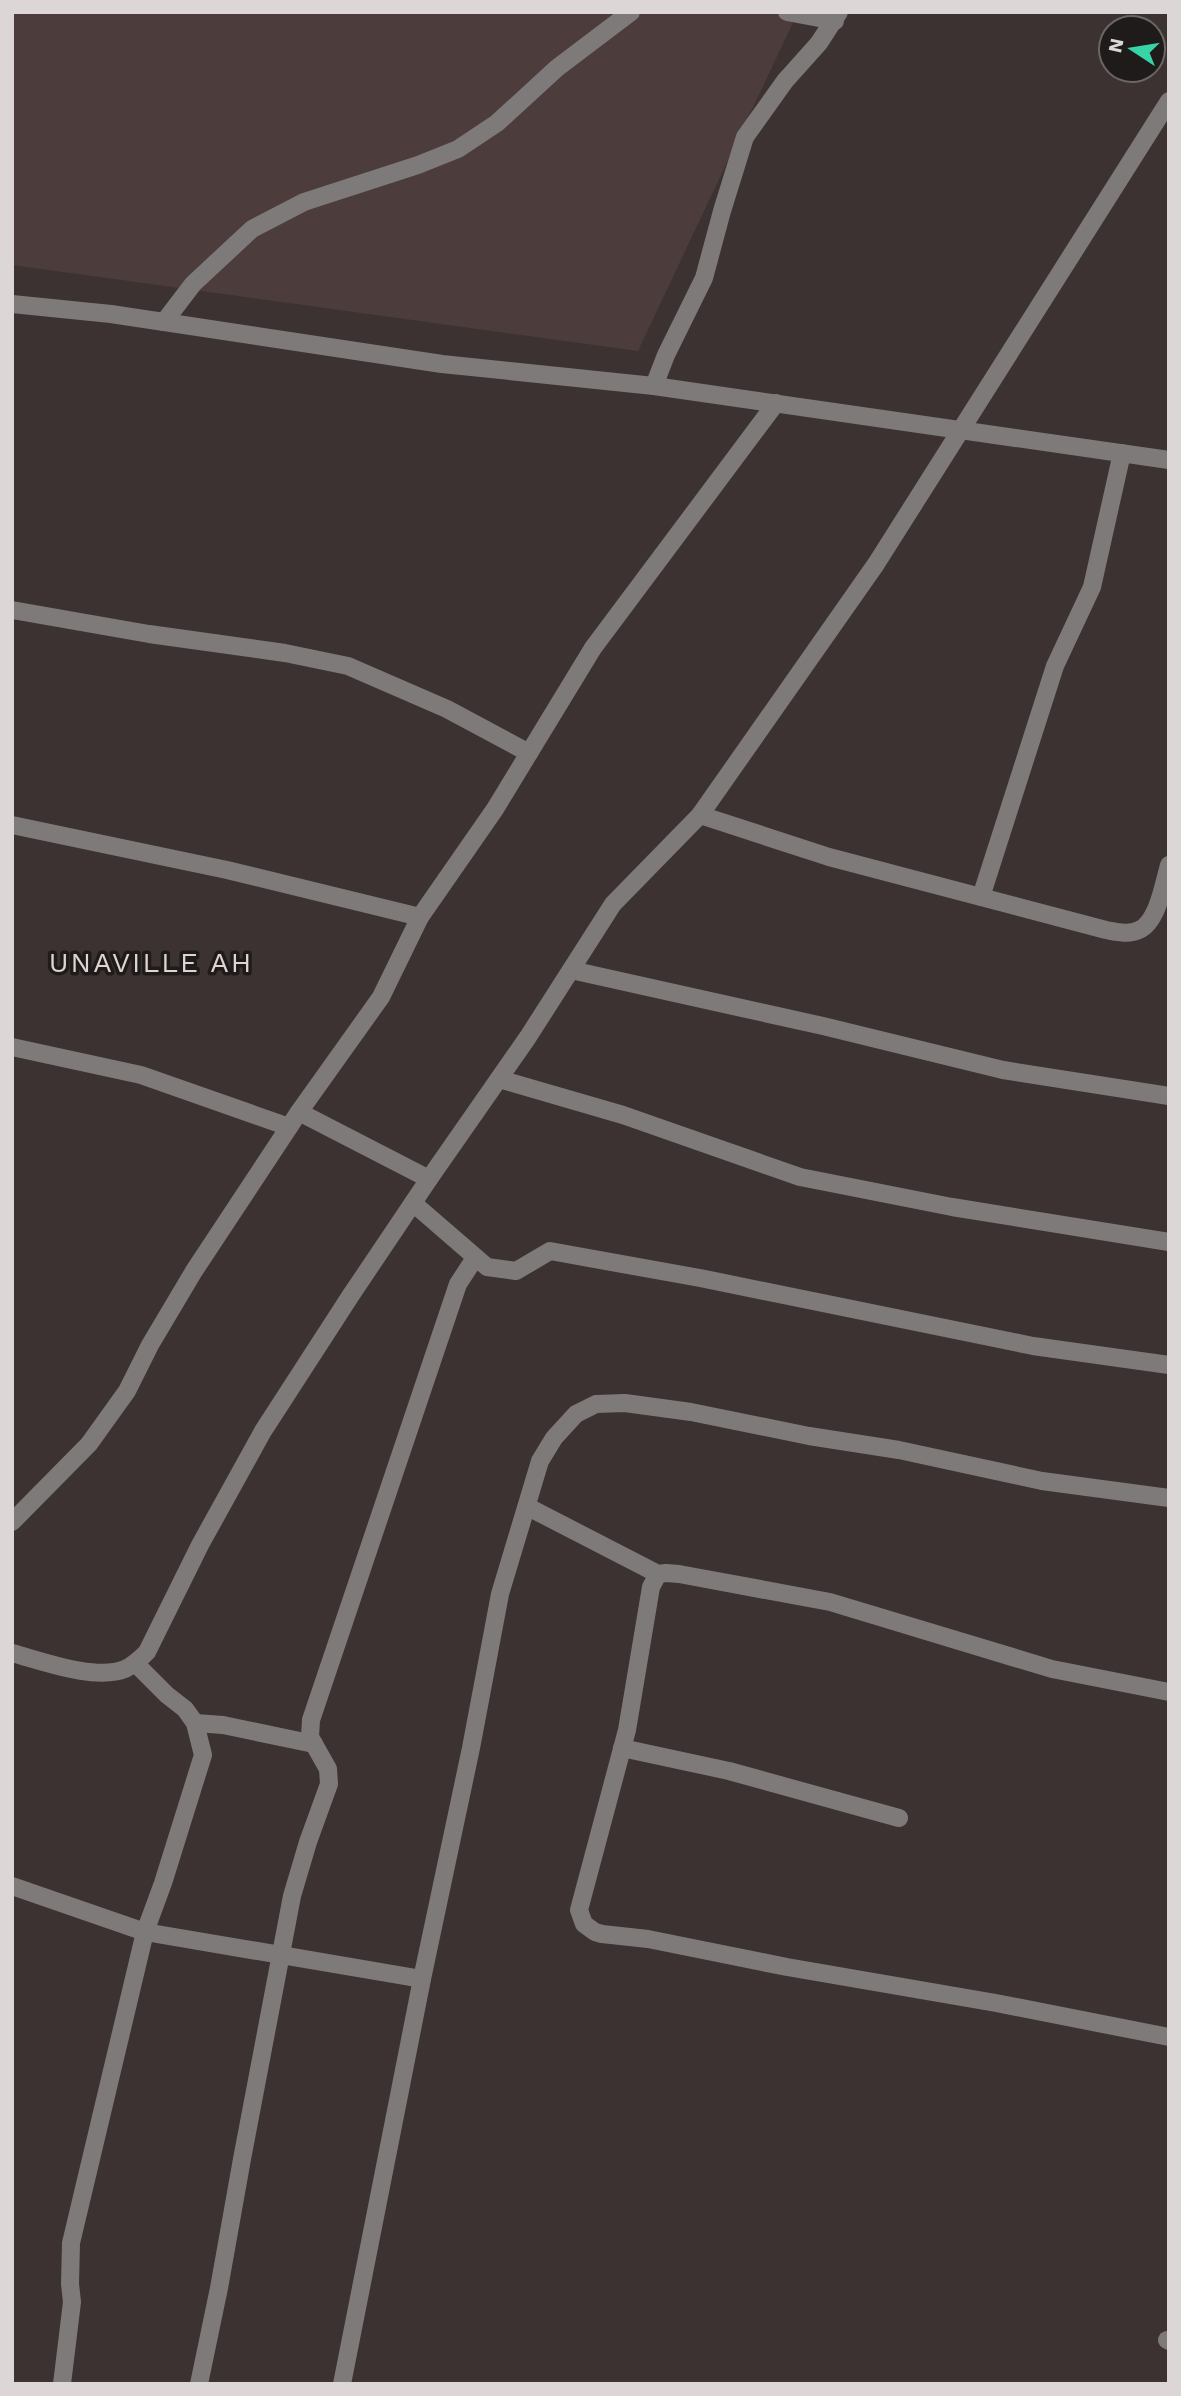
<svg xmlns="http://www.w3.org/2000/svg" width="1181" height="2396" viewBox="0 0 1181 2396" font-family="'Work Sans',sans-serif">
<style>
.built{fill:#4c3c3c}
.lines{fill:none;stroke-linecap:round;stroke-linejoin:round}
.minor{stroke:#7f7a7a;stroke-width:18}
.labels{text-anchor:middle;stroke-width:7;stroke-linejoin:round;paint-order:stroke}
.quarter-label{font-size:28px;letter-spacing:2px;fill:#e0d4d3;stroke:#201b1b}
</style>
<rect width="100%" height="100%" fill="#3c3232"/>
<!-- built -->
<polygon class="built" points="12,12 798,12 638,351 12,265"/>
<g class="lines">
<!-- minor -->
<g class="minor">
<polyline points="787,12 835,21"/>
<polyline points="12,304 111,314 442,364 654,386 1169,460"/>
<polyline points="164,322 193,284 252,229 304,202 418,165 458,149 497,123 557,68 631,12"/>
<polyline points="654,386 666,355 704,278 722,211 745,137 785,81 819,43 839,12"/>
<polyline points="12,610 149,634 285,653 348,666 447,709 529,753"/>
<path d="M 700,815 L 829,857 L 1106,930 C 1117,932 1129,935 1139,930 C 1158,922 1164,882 1169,865"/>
<polyline points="12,825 227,870 420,917"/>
<polyline points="981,897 1055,666 1092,587 1122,453"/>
<polyline points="571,970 823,1026 1003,1070 1169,1096"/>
<polyline points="12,1047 141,1075 289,1127"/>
<polyline points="499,1079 623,1115 800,1177 952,1207 1169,1242"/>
<polyline points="299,1112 429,1179"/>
<polyline points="413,1203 487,1267 516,1271 550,1251 700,1278 1033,1346 1169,1365"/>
<polyline points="528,1507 658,1574"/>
<polyline points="12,1522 89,1444 127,1391 150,1345 194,1271 299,1112 381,997 420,917 495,809 593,648 776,403"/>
<path d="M 12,1653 C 42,1661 96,1681 125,1669 C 134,1665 140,1659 147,1652 L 200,1545 L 263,1431 L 351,1295 L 429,1179 L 528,1037 L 613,904 L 700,815 L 876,564 L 1169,101"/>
<polyline points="1169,1692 1052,1669 830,1602 679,1574 666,1573 658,1574 651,1587 627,1730 579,1910 584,1924 595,1932 602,1934 648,1939 787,1967 996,2003 1169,2037"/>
<polyline points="195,1723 223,1725 314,1744"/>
<polyline points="622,1748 729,1771 899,1818"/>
<polyline points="12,1886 145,1932 422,1979"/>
<polyline points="1167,2340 1169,2341"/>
<polyline points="62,2384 72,2302 70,2284 71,2243 145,1932 163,1883 203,1755 195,1723 185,1709 167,1695 136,1664"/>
<polyline points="199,2384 219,2288 242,2159 292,1896 308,1842 329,1784 328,1769 310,1737 311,1720 458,1284 475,1258"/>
<polyline points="342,2384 422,1979 471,1748 500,1594 540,1461 554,1438 576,1414 596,1404 625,1403 691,1412 809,1436 899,1450 1042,1481 1169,1498"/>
</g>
</g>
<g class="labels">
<!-- quarter labels -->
<g class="quarter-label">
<text x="151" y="972">UNAVILLE AH</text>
</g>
</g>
<!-- border -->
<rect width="1181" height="2396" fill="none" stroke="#dcd6d6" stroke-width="28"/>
<!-- north arrow -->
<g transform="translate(1132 49) rotate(282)"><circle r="33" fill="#201b1b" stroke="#6b6666" stroke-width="2"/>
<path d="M0-5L12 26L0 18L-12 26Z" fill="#36d4a7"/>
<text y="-10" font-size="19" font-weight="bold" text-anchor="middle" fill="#dcd6d6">N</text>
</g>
</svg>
